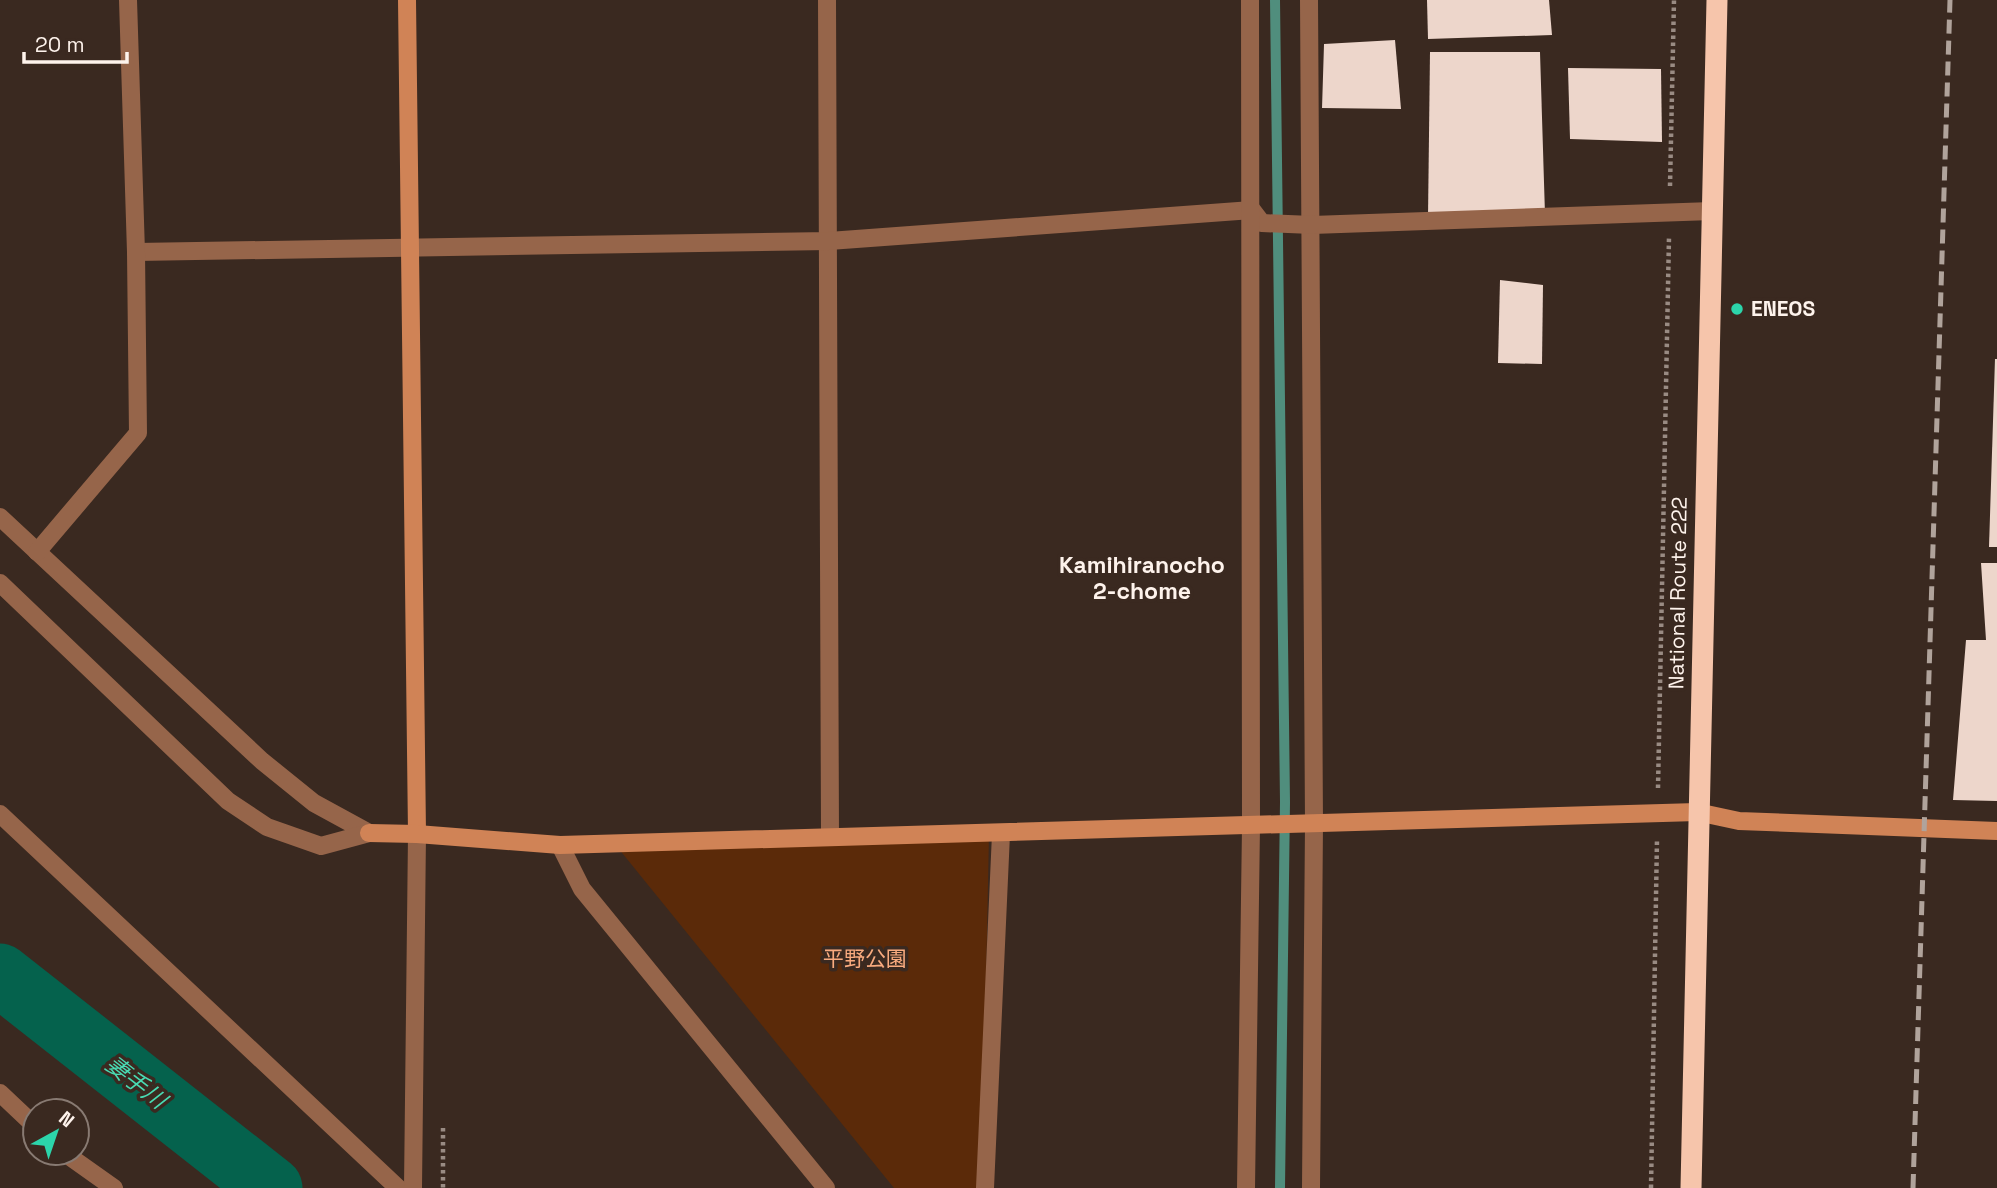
<svg xmlns="http://www.w3.org/2000/svg" width="1997" height="1188" viewBox="0 0 1997 1188" font-family="'Space Grotesk','Noto Sans JP',sans-serif">
<style>
.green{fill:#5b2a09}
.lines{fill:none;stroke-linecap:round;stroke-linejoin:round}
.stream{stroke:#508e7d;stroke-width:10}
.river{stroke:#05624d;stroke-width:63}
.building{fill:#edd6cb}
.path{stroke:#998b83;stroke-width:4.5;stroke-dasharray:3.5 3.5;stroke-linecap:butt}
.street{stroke:#96654a;stroke-width:18}
.secondary{stroke:#d08356;stroke-width:18}
.highway{stroke:#f6c5ab;stroke-width:21}
.rail{stroke:#b0a39b;stroke-width:5;stroke-dasharray:14 7;stroke-linecap:butt}
.poi-dot{fill:#2cd5ab;stroke:#3a2920;stroke-width:2.5}
.labels{text-anchor:middle;stroke-width:7;stroke-linejoin:round;paint-order:stroke}
.poi-label{font-size:21px;font-weight:bold;fill:#fef3ec;stroke:#3a2920;text-anchor:start}
.street-label{font-size:21px;fill:#fef3ec;stroke:#3a2920}
.park-label{font-size:21px;fill:#f9ab7f;stroke:#3a2920}
.neighbourhood-label{font-size:23px;font-weight:bold;fill:#fef3ec;stroke:#3a2920}
.water-label{font-size:23px;font-style:italic;fill:#49dbb3;stroke:#3a2920}
</style>
<rect width="100%" height="100%" fill="#3a2920"/>
<!-- green -->
<polygon class="green" points="989,834 982,1188 894,1188 614,843"/>
<g class="lines">
<!-- stream -->
<polyline class="stream" points="1275,0 1285,802 1280,1188"/>
<!-- river -->
<polyline class="river" points="0,975 271,1188"/>
</g>
<!-- building -->
<g class="building">
<polygon points="1427,0 1549,0 1552,35 1428,39"/>
<polygon points="1395,40 1401,109 1322,108 1324,44"/>
<polygon points="1430,52 1540,52 1545,215 1428,217"/>
<polygon points="1568,68 1661,69 1662,142 1570,139"/>
<polygon points="1500,280 1543,285 1542,364 1498,363"/>
<polygon points="1995,359 1997,359 1997,547 1989,547"/>
<polygon points="1981,563 1997,563 1997,801 1953,800 1966,640 1986,640"/>
</g>
<g class="lines">
<!-- path -->
<g class="path">
<polyline points="1670,186 1674,0"/>
<polyline points="1658,788 1669,237"/>
<polyline points="443,1128 443,1188"/>
<polyline points="1651,1188 1657,839"/>
</g>
<!-- street -->
<g class="street">
<polyline points="827,0 830,836"/>
<polyline points="1309,0 1314,824 1311,1188"/>
<polyline points="136,252 829,241 1252,210 1262,223 1312,225 1712,211"/>
<polyline points="0,517 262,761 314,803 369,833"/>
<polyline points="37,552 138,433 136,252 128,0"/>
<polyline points="0,583 228,801 267,827 321,846 369,833"/>
<polyline points="0,814 398,1188"/>
<polyline points="560,845 582,889 826,1188"/>
<polyline points="0,1093 35,1126"/>
<polyline points="66,1154 114,1188"/>
<polyline points="413,1188 417,834"/>
<polyline points="985,1188 1001,834"/>
<polyline points="1246,1188 1251,826 1250,0"/>
</g>
<!-- secondary -->
<g class="secondary">
<polyline points="407,0 417,834"/>
<polyline points="369,833 417,834 560,845 1697,812 1739,821 1997,831"/>
</g>
<!-- highway -->
<polyline class="highway" points="1691,1188 1717,0"/>
<!-- rail -->
<polyline class="rail" points="1913,1188 1950,0"/>
</g>
<!-- markers -->
<circle class="poi-dot" cx="1737" cy="309" r="7"/>
<g class="labels">
<!-- poi labels -->
<g class="poi-label">
<text x="1751" y="316">ENEOS</text>
</g>
<!-- street labels -->
<g class="street-label">
<text transform="translate(1678 593) rotate(-89)" y="7">National Route 222</text>
</g>
<!-- park labels -->
<g class="park-label">
<text x="865" y="966">平野公園</text>
</g>
<!-- neighbourhood labels -->
<g class="neighbourhood-label">
<text x="1142" y="573">Kamihiranocho<tspan x="1142" dy="26">2-chome</tspan></text>
</g>
<!-- water labels -->
<g class="water-label">
<text transform="translate(136 1082) rotate(38)" y="8">妻手川</text>
</g>
</g>
<!-- north arrow -->
<g transform="translate(56 1132) rotate(40)"><circle r="33" fill="#3a2920" stroke="#887a72" stroke-width="2"/>
<path d="M0-5L12 26L0 18L-12 26Z" fill="#2cd5ab"/>
<text y="-10" font-size="19" font-weight="bold" text-anchor="middle" fill="#fef3ec">N</text>
</g>
<!-- scale -->
<path d="M24 52v10h103v-10" fill="none" stroke="#fef3ec" stroke-width="3.5"/>
<text x="35" y="52" font-size="21" fill="#fef3ec" stroke="#3a2920" stroke-width="5" paint-order="stroke">20 m</text>
</svg>
